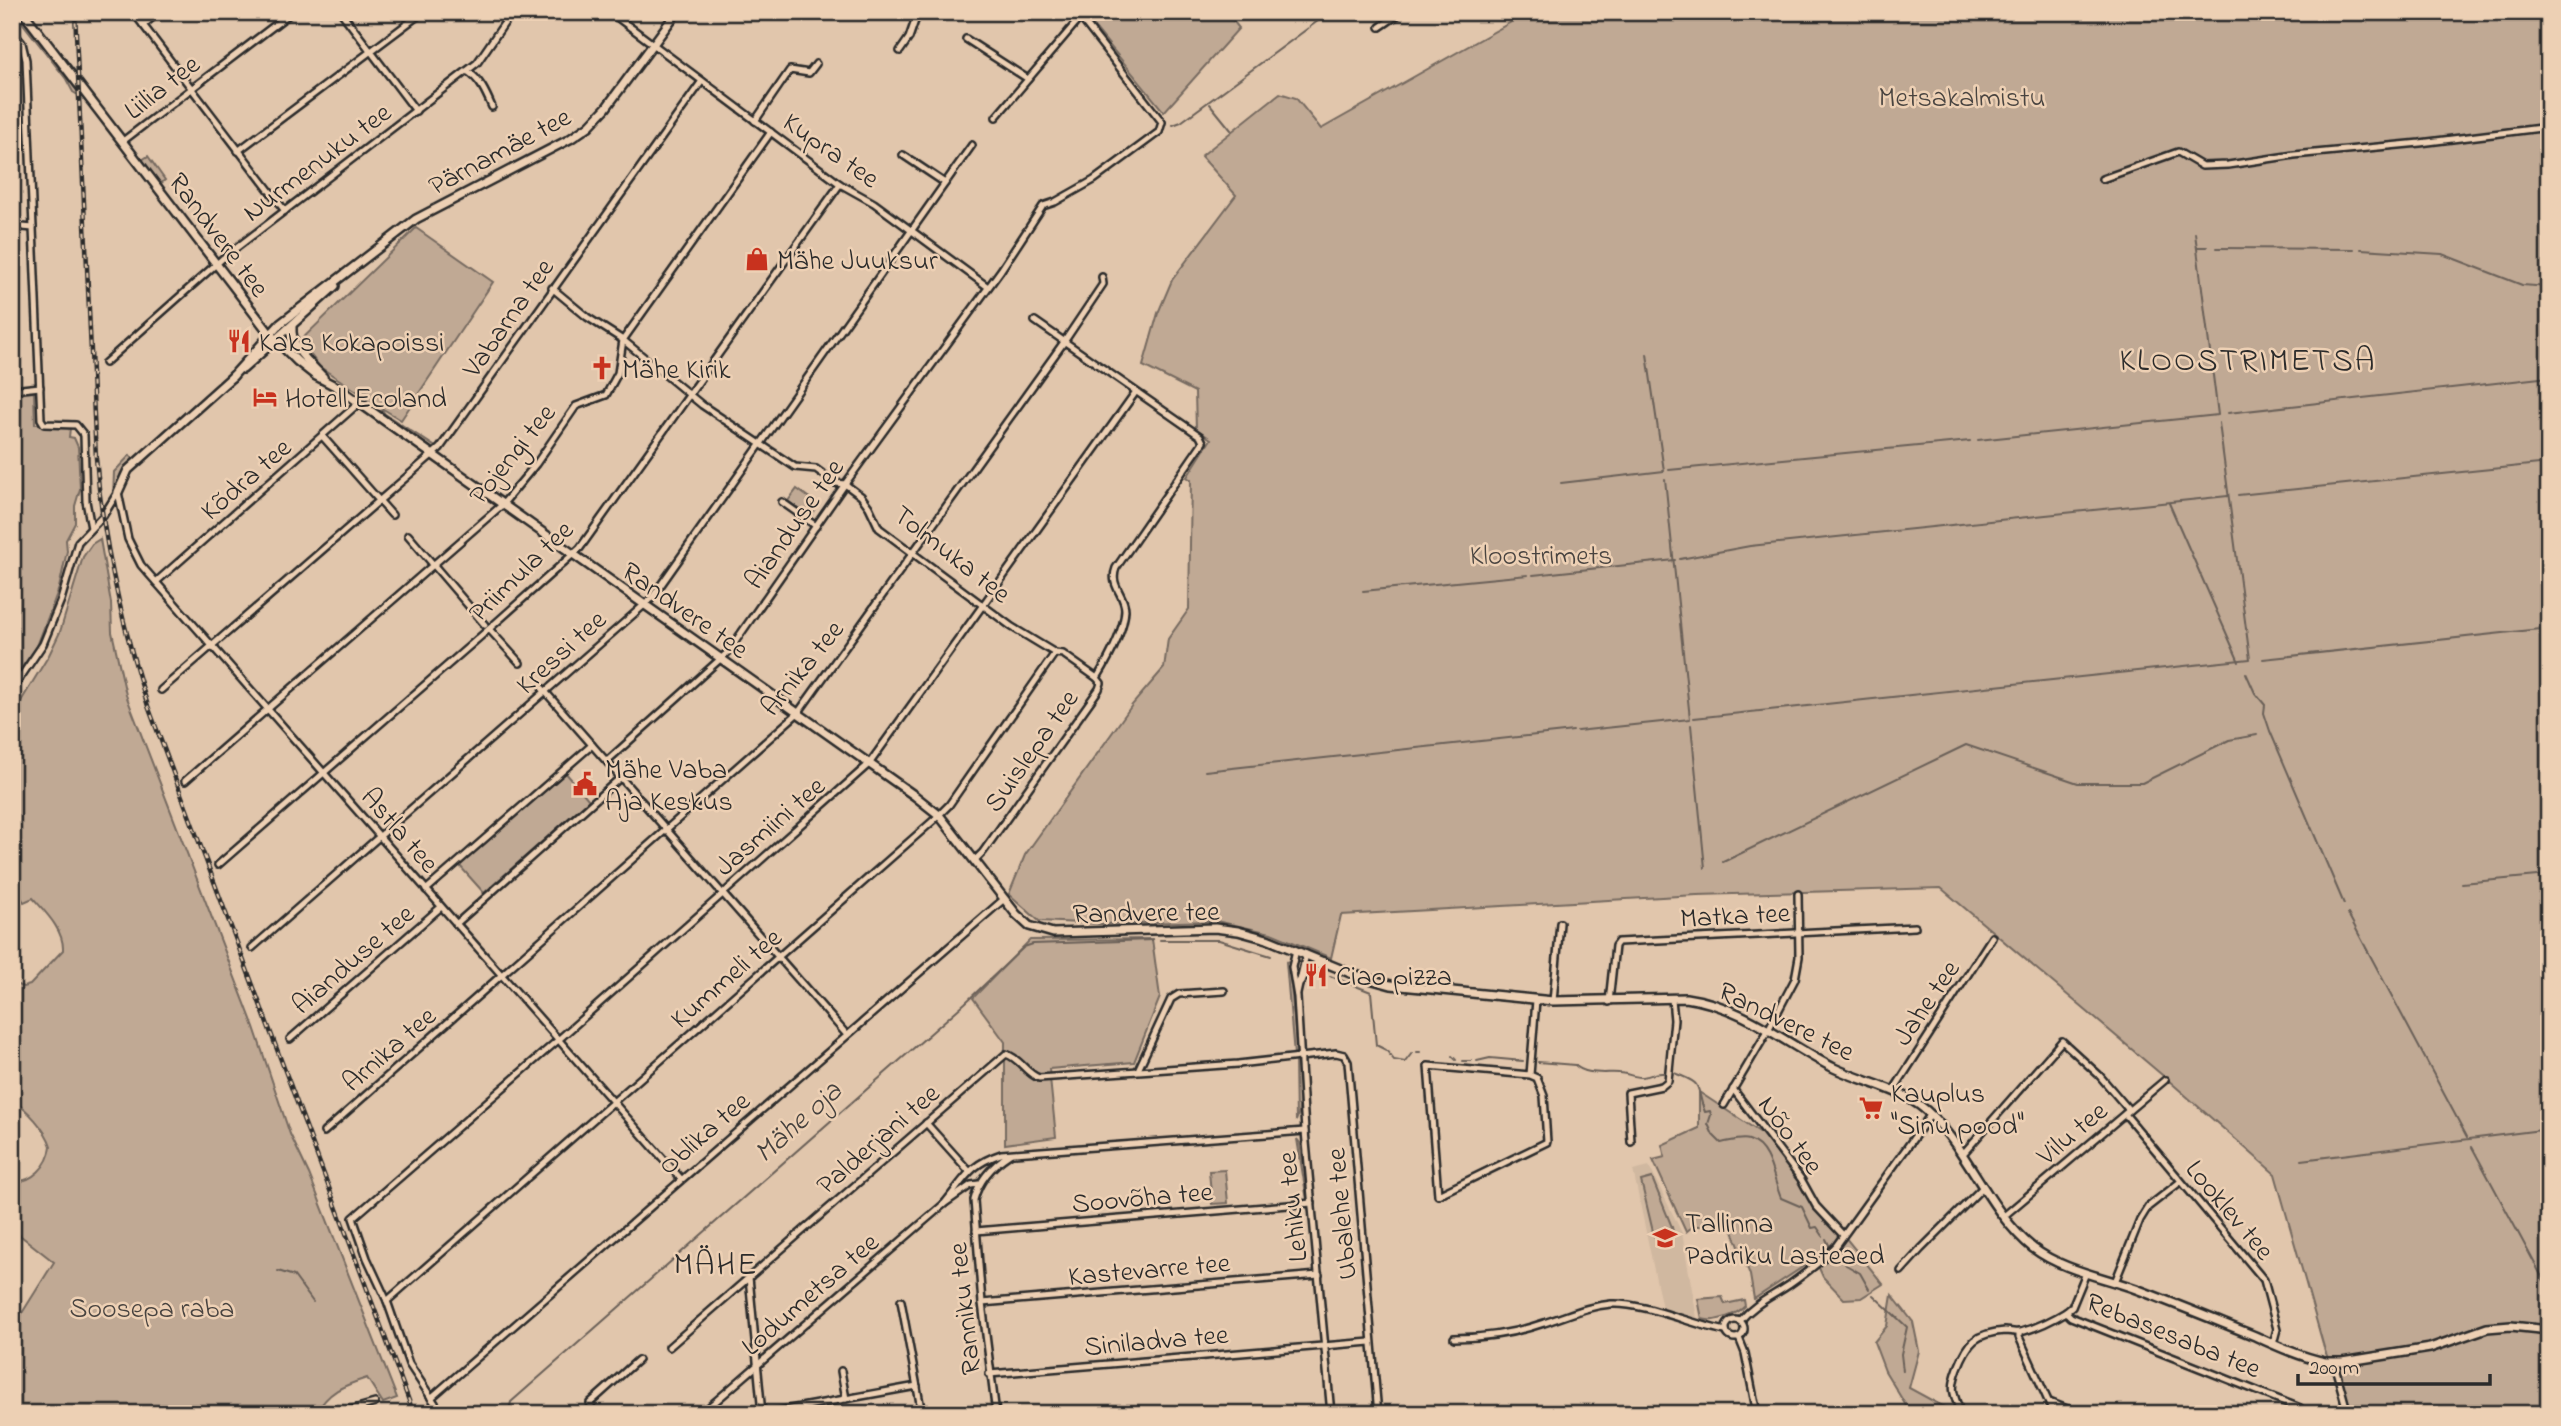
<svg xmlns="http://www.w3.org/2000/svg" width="2561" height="1426" viewBox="0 0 2561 1426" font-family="'Indie Flower',sans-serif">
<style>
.built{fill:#d0b8a0}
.green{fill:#c0a994;stroke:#766a60;stroke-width:2}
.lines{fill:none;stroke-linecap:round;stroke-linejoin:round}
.stream{stroke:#6a6058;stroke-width:2}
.street-casing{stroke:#2b2b2b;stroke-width:10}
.secondary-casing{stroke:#2b2b2b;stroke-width:12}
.street{stroke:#edd0b4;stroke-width:5}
.secondary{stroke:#edd0b4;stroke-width:7}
.rail-casing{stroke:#2b2b2b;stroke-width:4.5}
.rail{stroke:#edd0b4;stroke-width:2;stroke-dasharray:5;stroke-linecap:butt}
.labels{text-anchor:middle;stroke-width:5;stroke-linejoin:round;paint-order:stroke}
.street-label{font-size:28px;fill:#2b2b2b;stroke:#edd0b4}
.park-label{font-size:28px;fill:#494440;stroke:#edd0b4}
.poi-label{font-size:28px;fill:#2b2b2b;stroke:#edd0b4;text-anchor:start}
.water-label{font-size:30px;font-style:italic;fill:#45413e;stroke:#edd0b4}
.quarter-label{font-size:32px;letter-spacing:2px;fill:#2b2b2b;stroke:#edd0b4}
</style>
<rect width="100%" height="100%" fill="#e1c6ac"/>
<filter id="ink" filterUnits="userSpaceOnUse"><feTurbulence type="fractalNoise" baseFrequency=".0143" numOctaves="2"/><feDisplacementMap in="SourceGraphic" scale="14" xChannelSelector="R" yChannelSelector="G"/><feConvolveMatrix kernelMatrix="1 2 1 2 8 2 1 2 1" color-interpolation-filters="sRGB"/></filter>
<g filter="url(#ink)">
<!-- built -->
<polygon class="built" points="1649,1166 1682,1233 1697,1318 1662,1308 1633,1170"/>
<!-- green -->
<g class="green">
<polygon points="14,12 18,12 78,86 78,95 73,92 66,79"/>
<polygon points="1082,12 1226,12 1239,28 1164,112"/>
<polygon points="1529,12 2549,12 2549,1414 2351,1414 2325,1351 2275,1174 2168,1080 1941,888 1697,895 1341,915 1331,958 1271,933 1216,921 1102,924 1039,921 1009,894 1025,855 1132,705 1164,668 1168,639 1189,609 1191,480 1187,477 1211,439 1196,429 1195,392 1143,366 1158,313 1172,280 1236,195 1201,156 1280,93 1296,98 1321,129"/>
<polygon points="148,156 165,180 160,184 142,160"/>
<polygon points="416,228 493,282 401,420 380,407 385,414 437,448 433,450 368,405 366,397 320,367 300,341"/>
<polygon points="34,392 35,424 40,424 43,427 70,428 69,437 74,438 78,447 80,489 75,506 75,523 66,540 67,551 59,588 37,646 12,681 12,426 15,426 12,394"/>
<polygon points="130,455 133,459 121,473 113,498 114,472"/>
<polygon points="797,489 819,505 810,517 788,501"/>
<path d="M 100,539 L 111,603 L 112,632 L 126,695 L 254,1027 L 290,1134 L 309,1174 L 397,1398 L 383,1403 L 367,1378 C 342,1386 329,1391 315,1414 L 12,1414 L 12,1329 L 54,1262 L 12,1229 L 12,1181 C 32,1184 49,1165 51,1146 C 46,1130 27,1108 12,1101 L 12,983 L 23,987 L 30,985 L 63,950 C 64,930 45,912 33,898 L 24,902 L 12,885 L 12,716 L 49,655 L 60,632 L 83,557 L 92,544 Z"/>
<polygon points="565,772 589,800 484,893 459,865"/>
<polygon points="1152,939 1160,997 1134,1062 1049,1069 1056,1137 1005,1144 1005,1042 973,998 1030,940"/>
<polygon points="1289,961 1297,1052 1294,1055 1286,962"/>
<path d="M 1295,1059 L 1297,1061 C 1298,1079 1303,1106 1296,1121 Z"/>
<polygon points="1699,1092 1761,1133 1883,1284 1861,1298 1844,1299 1823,1277 1815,1259 1754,1299 1750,1275 1731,1226 1693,1226 1686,1232 1653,1160 1665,1157 1662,1145 1699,1128"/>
<polygon points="1297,1139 1300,1143 1309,1198 1307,1200"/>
<polygon points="1225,1170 1228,1203 1212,1204 1209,1171"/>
<polygon points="1652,1178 1672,1227 1673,1232 1654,1236 1641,1181"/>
<polygon points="1892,1295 1913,1322 1919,1351 1909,1388 1957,1414 1911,1414 1885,1371 1874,1342 1887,1326"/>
<path d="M 1722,1297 L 1725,1304 L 1744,1300 L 1745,1306 C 1737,1315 1714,1323 1702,1319 L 1698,1299 Z"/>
</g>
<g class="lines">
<!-- stream -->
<g class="stream">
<polyline points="1210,104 1231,130"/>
<polyline points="1173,125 1181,122 1330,12"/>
<polyline points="2198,247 2207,247"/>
<polyline points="2217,248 2354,249"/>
<polyline points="2361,249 2442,254 2522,285 2549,287"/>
<polyline points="2228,413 2549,377"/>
<polyline points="1978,440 2218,415 2195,233"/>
<polyline points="1669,470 1970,441"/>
<polyline points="1561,483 1664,471 1647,354"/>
<polyline points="2238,495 2549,463"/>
<polyline points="2169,503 2239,662"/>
<polyline points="1680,559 1750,546 2228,496"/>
<polyline points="1533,575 1675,560"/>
<polyline points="1363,591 1528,575"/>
<polyline points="2263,659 2549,628"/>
<polyline points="2246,673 2255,693 2265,705 2264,713 2270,731 2344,904"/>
<polyline points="1694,718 2250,659 2219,423"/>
<polyline points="1691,725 1705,868"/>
<polyline points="1577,731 1690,719 1665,479"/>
<polyline points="1205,771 1573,731"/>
<polyline points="1723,862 1966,745 2078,783 2142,783 2229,740 2257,735"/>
<polyline points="2462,883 2549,875"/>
<polyline points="2348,914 2467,1137"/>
<polyline points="1160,940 1219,940 1271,956"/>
<polyline points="1330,976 1371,992 1376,1045 1386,1050 1394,1060 1405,1062 1412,1053"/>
<polyline points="1417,1052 1420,1052"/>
<polyline points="1452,1056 1456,1060"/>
<polyline points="1463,1061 1471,1061"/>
<polyline points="1477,1061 1490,1058 1523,1061"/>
<path d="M 1538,1062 L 1575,1065 C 1586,1076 1605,1072 1619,1073 C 1626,1073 1633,1077 1641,1077 C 1649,1077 1655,1072 1663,1073"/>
<path d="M 1674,1073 C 1707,1085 1694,1086 1705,1112 L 1710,1111 L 1711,1115 L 1708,1124 L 1713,1135 L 1721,1143 C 1729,1142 1742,1137 1749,1140 C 1771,1147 1773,1180 1781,1198 L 1802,1207 L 1812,1228 L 1817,1227 L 1823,1236"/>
<polyline points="2472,1147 2549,1290"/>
<polyline points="2302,1160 2549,1129"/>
<polyline points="1826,1239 1830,1247"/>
<polyline points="1836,1253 1843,1259 1846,1265 1860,1273 1869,1289"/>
<polyline points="278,1271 294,1276 313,1302"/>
<polyline points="1873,1295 1907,1327 1901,1354 1903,1371"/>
<polyline points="508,1414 511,1402 965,1003 1024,947 1033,944 1152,940"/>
</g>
<!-- street casing -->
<g class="street-casing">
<g id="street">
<polyline points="136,12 137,17 285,211"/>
<polyline points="341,12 416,111"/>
<polyline points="610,12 840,184 874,203 988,287"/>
<polyline points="143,25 159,12"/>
<polyline points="1380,27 1402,12"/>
<polyline points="12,31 22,43 26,60 41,419 44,424 76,425 84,435 86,501 91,528"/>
<polyline points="966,39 1028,79"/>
<polyline points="900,51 909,38 918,12"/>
<path d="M 467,71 C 480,79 486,93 492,107"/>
<polyline points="996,117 1080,18"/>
<polyline points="755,121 790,70 809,73 816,64"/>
<polyline points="123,141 292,12"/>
<polyline points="238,151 423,12"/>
<polyline points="903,155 945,183"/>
<polyline points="2102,179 2178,152 2202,166 2228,165 2294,155 2420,143 2549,127"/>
<polyline points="12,226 33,228"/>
<polyline points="552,288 587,317 623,340 702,405 795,467 816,469 835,483 845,484 861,496 869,507 879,528 1012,627 1055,653 1063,654 1097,678"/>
<polyline points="105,363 222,259 477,63 512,12"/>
<polyline points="12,390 40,387"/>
<polyline points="323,437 392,515"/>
<polyline points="118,492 128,539 141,565 681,1179"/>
<polyline points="782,502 816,526"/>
<polyline points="408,535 485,625"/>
<polyline points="156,582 359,403"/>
<polyline points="489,629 520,663"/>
<polyline points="542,688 847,1035"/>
<polyline points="12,690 43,644 61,600 78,542 103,516 118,492"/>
<polyline points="161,690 440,448 702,81"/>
<polyline points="607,761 728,652 845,484 1001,270 1043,206 1055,202 1094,180 1159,132 1162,122 1076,12"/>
<polyline points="185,781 502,505 536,464 576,406 606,395 618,373 623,340 771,132"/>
<path d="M 974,861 L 983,852 L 1099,689 L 1101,683 L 1097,678 C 1108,660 1124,631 1125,610 C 1125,594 1109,586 1116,568 L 1203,442 L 1200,436 L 1035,321"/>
<polyline points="218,865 489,629 580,548 840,184"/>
<polyline points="426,890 592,745"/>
<polyline points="456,924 621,777"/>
<polyline points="252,948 651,599 972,145"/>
<polyline points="1296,950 1292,967 1297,997 1305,1131 1331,1414"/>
<polyline points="1297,994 1306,954"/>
<polyline points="1553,1001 1560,923"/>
<polyline points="1609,1002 1615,946 1618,942 1915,927"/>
<polyline points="290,1039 441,907"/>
<polyline points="1138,1070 1171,999 1179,994 1224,991"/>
<polyline points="1530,1075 1537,1078 1544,1096 1547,1142 1438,1195 1428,1066 1530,1075 1536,1000"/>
<polyline points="1733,1089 1801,1179 1816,1206 1843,1235"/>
<polyline points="1893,1091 1992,937"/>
<polyline points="1724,1105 1766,1034 1795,979 1799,957 1798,894"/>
<polyline points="2125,1114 2264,1280 2277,1329 2273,1344"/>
<polyline points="926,1123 969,1171"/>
<polyline points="324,1132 798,713 1064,342 1103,284 1102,277"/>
<polyline points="1631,1142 1628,1093 1662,1086 1668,1081 1674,1020 1672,999"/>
<polyline points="1962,1155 2062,1041 2099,1075 2129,1110"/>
<path d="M 944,1204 C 965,1179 968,1165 1001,1154 L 1305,1131"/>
<polyline points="2004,1216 2165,1080"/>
<polyline points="976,1231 1312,1203"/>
<polyline points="1901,1271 1921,1249 1983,1187"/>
<polyline points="749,1277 762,1414 917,1386"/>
<polyline points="2115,1282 2140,1220 2148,1207 2180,1182"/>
<polyline points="387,1301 934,820 949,805 1055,653"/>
<polyline points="901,1301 922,1414"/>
<polyline points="982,1303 1319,1275"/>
<polyline points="2066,1312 2071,1317 2300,1408 2302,1414"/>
<circle cx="1735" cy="1329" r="9"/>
<path d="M 1740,1321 C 1754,1304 1771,1297 1789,1285 C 1806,1273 1822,1261 1836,1246 L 1931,1114"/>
<polyline points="2019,1332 2019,1337 2054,1414"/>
<path d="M 1454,1338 C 1485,1338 1515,1333 1544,1323 C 1567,1316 1587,1306 1611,1304 C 1643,1302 1693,1325 1726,1331"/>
<polyline points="1739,1338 1745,1353 1757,1414"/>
<path d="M 669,1347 L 1006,1054 C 1020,1058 1025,1073 1039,1078 L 1238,1064 L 1336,1053 L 1344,1055 L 1348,1062 L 1378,1414"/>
<polyline points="2334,1363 2348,1414"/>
<polyline points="841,1371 846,1399"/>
<polyline points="989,1374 1371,1342"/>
<polyline points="431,1398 1004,899"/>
<polyline points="2049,1402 2080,1414"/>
<polyline points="336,1414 375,1403"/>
<polyline points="442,1414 409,1364 387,1301 367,1258 353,1218 557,1041 869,764 1135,393"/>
<polyline points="594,1414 590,1403 638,1360"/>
<polyline points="701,1414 944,1204 971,1185 979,1184"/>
<path d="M 996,1414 L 982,1303 L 974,1200 C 979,1179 993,1165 1010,1154"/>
<path d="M 1961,1414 C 1953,1393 1950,1389 1958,1368 C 1968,1342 1976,1333 2005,1331 C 2010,1331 2016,1333 2021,1332 C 2035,1328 2053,1320 2066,1312 L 2072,1307 L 2086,1273"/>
</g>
</g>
<!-- secondary casing -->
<g class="secondary-casing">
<g id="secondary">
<path d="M 23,12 L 270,334 L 297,361 L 316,376 L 337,387 L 915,796 L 939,815 L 1016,914 L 1029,926 L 1053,933 L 1215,928 L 1238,931 L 1267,939 L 1355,975 L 1391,985 L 1553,1001 L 1686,998 C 1743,1006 1784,1043 1834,1068 C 1867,1084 1907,1089 1933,1117 C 1971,1156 1990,1213 2033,1248 C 2062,1270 2103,1277 2136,1289 C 2176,1304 2215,1320 2255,1336 C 2277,1346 2301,1357 2325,1362 L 2343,1362 L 2430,1348 L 2487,1328 L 2511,1326 L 2549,1330"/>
<path d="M 292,327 C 290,348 310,363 323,377"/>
<polyline points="243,369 335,286"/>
<polyline points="232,377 280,324 416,219 570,139 589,126 606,108 677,12"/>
<polyline points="118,492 128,470 233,376"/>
<polyline points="1300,982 1307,970 1323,962"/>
</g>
</g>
<!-- street -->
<use href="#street" class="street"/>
<!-- secondary -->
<use href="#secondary" class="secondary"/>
<!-- rail casing -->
<g class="rail-casing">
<path id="rail" d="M 75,12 L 96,458 C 103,543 122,625 148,706 L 414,1414"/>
</g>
<!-- rail -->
<use href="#rail" class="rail"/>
</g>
</g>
<!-- icons -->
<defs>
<g id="shop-bare" transform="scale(1.89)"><path d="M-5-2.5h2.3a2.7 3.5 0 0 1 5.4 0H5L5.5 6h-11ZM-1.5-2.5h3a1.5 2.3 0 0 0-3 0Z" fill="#c8321e" stroke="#edd0b4" stroke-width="2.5" paint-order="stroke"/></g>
<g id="restaurant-bare" transform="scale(1.89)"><path d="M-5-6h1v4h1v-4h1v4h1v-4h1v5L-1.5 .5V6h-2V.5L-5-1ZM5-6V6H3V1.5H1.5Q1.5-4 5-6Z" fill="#c8321e" stroke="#edd0b4" stroke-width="2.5" paint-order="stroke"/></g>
<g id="church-bare" transform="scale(1.89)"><path d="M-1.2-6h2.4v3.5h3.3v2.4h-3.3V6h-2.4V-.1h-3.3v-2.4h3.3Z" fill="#c8321e" stroke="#edd0b4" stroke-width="2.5" paint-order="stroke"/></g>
<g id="hotel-bare" transform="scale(1.89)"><path d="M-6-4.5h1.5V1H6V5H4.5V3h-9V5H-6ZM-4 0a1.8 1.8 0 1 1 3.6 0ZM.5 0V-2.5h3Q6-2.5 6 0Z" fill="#c8321e" stroke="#edd0b4" stroke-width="2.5" paint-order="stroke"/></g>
<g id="civic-bare" transform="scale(1.89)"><path d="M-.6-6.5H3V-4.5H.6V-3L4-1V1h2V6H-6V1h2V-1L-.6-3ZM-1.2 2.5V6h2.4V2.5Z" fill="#c8321e" stroke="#edd0b4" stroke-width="2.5" paint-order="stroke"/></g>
<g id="supermarket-bare" transform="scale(1.89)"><path d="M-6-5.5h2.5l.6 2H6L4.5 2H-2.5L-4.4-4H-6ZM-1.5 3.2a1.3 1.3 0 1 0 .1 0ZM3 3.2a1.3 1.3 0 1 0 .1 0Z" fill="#c8321e" stroke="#edd0b4" stroke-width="2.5" paint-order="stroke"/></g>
<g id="school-bare" transform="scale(1.89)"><path d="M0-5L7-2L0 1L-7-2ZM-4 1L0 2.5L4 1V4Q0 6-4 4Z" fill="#c8321e" stroke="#edd0b4" stroke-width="2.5" paint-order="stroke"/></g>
</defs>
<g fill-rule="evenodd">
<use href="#shop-bare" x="757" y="259"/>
<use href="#restaurant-bare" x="239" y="341"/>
<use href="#church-bare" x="602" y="368"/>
<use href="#hotel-bare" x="265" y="397"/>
<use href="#civic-bare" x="585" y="784"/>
<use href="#restaurant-bare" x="1316" y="975"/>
<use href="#supermarket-bare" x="1871" y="1108"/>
<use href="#school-bare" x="1665" y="1238"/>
</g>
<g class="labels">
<!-- street labels -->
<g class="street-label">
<text transform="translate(161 86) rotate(-38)" y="10">Liilia tee</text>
<text transform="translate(832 149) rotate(35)" y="10">Kupra tee</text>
<text transform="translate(499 150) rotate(-28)" y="10">Pärnamäe tee</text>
<text transform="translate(316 161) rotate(-37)" y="10">Nurmenuku tee</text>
<text transform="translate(220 234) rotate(53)" y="10">Randvere tee</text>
<text transform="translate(507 317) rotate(-55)" y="10">Vabarna tee</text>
<text transform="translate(511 453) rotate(-51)" y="10">Pojengi tee</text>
<text transform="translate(245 478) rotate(-41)" y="10">Kõdra tee</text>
<text transform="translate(793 523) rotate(-55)" y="10">Aianduse tee</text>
<text transform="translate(953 553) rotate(38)" y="10">Tolmuka tee</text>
<text transform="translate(520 570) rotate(-44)" y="10">Priimula tee</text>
<text transform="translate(686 609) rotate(35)" y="10">Randvere tee</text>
<text transform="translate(560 651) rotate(-42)" y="10">Kressi tee</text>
<text transform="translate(801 667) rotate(-51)" y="10">Arnika tee</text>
<text transform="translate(1030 750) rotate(-55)" y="10">Suislepa tee</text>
<text transform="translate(769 825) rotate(-41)" y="10">Jasmiini tee</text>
<text transform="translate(401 829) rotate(49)" y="10">Astla tee</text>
<text transform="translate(1146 911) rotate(-1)" y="10">Randvere tee</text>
<text transform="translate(1735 914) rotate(-3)" y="10">Matka tee</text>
<text transform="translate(352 958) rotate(-41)" y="10">Aianduse tee</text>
<text transform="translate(725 977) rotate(-41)" y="10">Kummeli tee</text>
<text transform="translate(1925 1002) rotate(-56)" y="10">Jahe tee</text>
<text transform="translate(1787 1020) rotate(26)" y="10">Randvere tee</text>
<text transform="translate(388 1048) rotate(-41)" y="10">Arnika tee</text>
<text transform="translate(703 1132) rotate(-41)" y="10">Oblika tee</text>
<text transform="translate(2071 1132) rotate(-40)" y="10">Vilu tee</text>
<text transform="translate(1792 1134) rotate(54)" y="10">Nõo tee</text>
<text transform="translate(877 1138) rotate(-41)" y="10">Palderjani tee</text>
<text transform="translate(1142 1196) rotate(-5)" y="10">Soovõha tee</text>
<text transform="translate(1291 1207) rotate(-96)" y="10">Lehiku tee</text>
<text transform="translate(2231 1209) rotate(50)" y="10">Looklev tee</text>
<text transform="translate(1340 1214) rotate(-95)" y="10">Ubalehe tee</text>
<text transform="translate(1149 1268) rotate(-5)" y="10">Kastevarre tee</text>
<text transform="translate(809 1293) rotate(-41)" y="10">Lodumetsa tee</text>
<text transform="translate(963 1309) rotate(-96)" y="10">Ranniku tee</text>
<text transform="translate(2174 1334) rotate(22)" y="10">Rebasesaba tee</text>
<text transform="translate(1156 1339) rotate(-5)" y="10">Siniladva tee</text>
</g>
<!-- park labels -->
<g class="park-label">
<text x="1962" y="106">Metsakalmistu</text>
<text x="1541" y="564">Kloostrimets</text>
<text x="152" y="1317">Soosepa raba</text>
</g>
<!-- poi labels -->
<g class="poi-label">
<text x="777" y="269">Mähe Juuksur</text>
<text x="259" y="351">Kaks Kokapoissi</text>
<text x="622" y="378">Mähe Kirik</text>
<text x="285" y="407">Hotell Ecoland</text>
<text x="605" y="778">Mähe Vaba<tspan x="605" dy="32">Aja Keskus</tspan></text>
<text x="1336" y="985">Ciao pizza</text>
<text x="1891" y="1102">Kauplus<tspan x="1891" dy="32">"Sinu pood"</tspan></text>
<text x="1685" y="1232">Tallinna<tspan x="1685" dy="32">Padriku Lasteaed</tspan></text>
</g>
<!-- water labels -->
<g class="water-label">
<text transform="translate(797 1121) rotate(-42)" y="10">Mähe oja</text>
</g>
<!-- quarter labels -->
<g class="quarter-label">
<text x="2248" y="370">KLOOSTRIMETSA</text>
<text x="716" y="1274">MÄHE</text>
</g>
</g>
<!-- margin -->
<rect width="2561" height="1426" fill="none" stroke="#edd0b4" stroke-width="42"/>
<rect x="21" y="21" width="2519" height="1384" fill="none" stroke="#2b2b2b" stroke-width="2.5" filter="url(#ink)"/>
<!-- scale -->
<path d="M2298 1374v10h192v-10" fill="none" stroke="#2b2b2b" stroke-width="3.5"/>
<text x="2309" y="1374" font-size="21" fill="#2b2b2b" stroke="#edd0b4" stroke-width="5" paint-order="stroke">200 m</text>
</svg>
